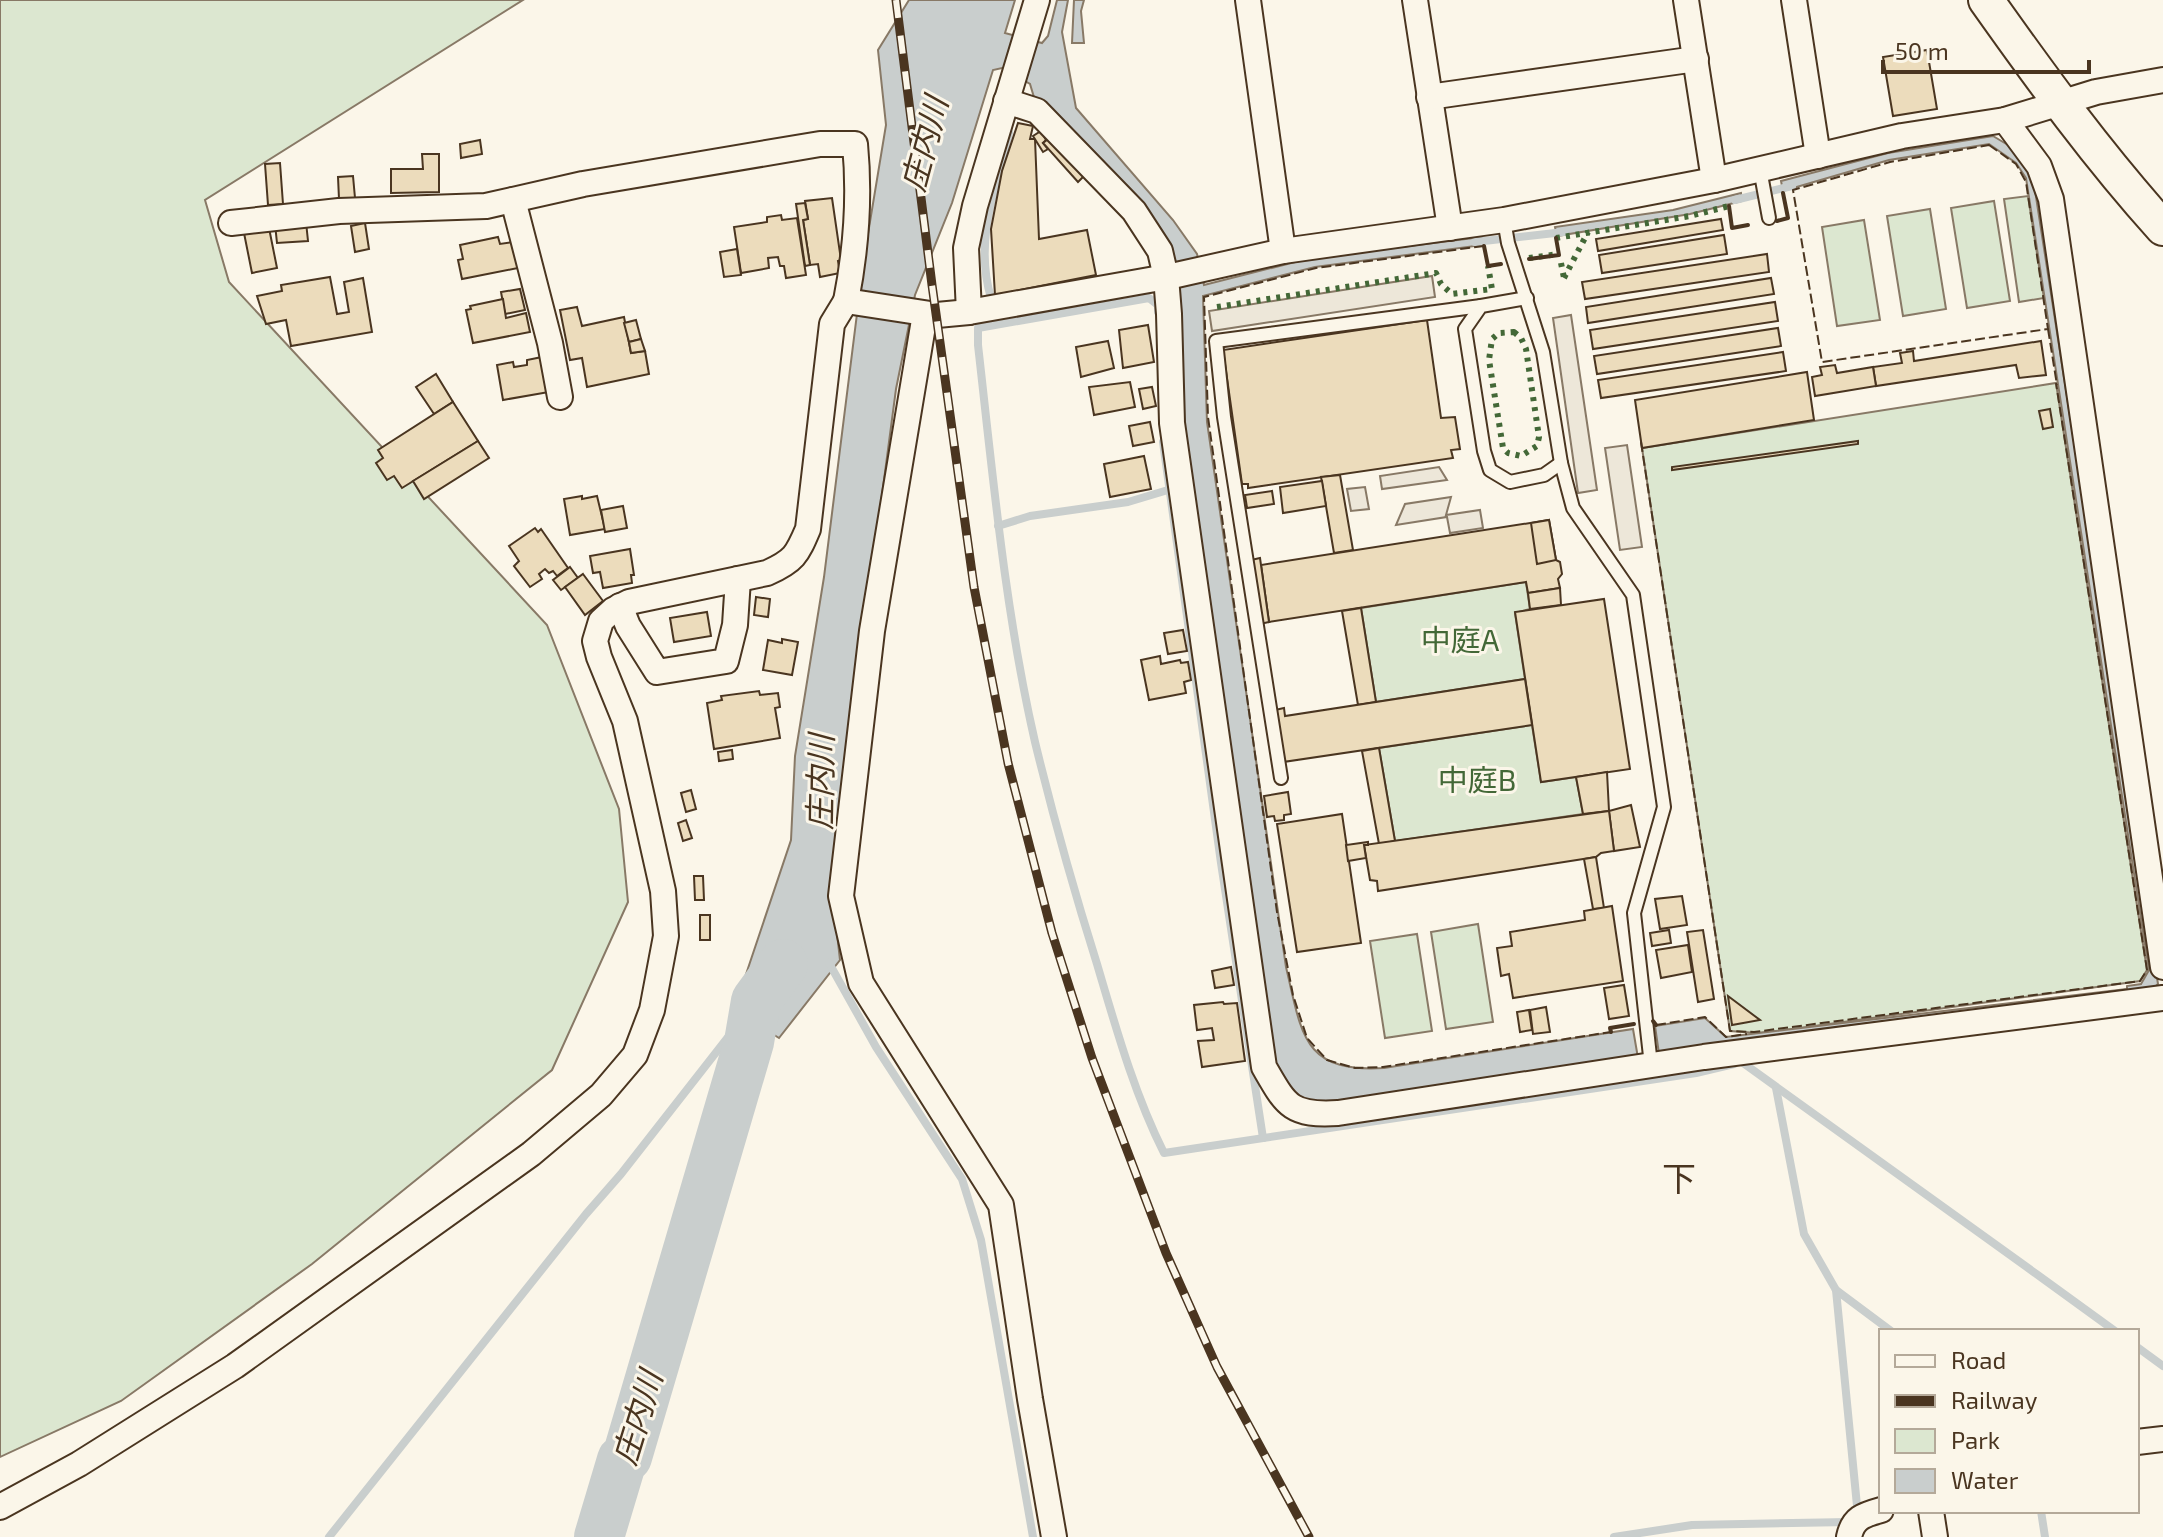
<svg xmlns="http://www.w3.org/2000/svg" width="2163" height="1537" viewBox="0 0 2163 1537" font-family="'Exo 2','Noto Sans JP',sans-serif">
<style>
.green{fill:#dce7d0;stroke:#887966;stroke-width:2}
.parking{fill:#ede7d9;stroke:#887966;stroke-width:2}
.water{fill:#c9cecd;stroke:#887966;stroke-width:2}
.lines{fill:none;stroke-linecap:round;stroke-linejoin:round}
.stream{stroke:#c9cecd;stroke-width:8}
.river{stroke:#c9cecd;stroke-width:50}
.building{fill:#ecdcbc;stroke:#4a3520;stroke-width:2}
.service-casing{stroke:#4a3520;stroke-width:16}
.minor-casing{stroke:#4a3520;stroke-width:28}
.secondary-casing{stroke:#4a3520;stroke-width:38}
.service{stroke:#fbf6e9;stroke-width:12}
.minor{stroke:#fbf6e9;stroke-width:24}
.secondary{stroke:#fbf6e9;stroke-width:34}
.rail-casing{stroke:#4a3520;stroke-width:9}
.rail{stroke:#fbf6e9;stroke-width:6;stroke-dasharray:18;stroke-linecap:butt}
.hedge{stroke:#436837;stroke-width:6;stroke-dasharray:4 6;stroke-linecap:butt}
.fence{stroke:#4a3520;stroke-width:2;stroke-dasharray:10 4;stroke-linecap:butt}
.wall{stroke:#4a3520;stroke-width:4}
.labels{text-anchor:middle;stroke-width:6;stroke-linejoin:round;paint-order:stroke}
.park-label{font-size:30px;fill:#436837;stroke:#fbf6e9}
.water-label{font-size:32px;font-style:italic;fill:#4a3520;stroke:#fbf6e9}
.quarter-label{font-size:34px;fill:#4a3520;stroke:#fbf6e9}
</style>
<rect width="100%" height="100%" fill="#fbf6e9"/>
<!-- green -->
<g class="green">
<polygon points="0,0 523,0 205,200 229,282 547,625 619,809 628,902 552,1070 312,1264 121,1401 0,1457"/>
<polygon points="2028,196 2044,298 2019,302 2004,199"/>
<polygon points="1994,201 2010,301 1967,308 1951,208"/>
<polygon points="1930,209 1946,309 1903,316 1887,216"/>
<polygon points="1864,220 1880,320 1837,326 1822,227"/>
<polygon points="2056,383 2147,970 2140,981 1778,1031 1757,1033 1730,1031 1642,448"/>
<polygon points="1526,582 1530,609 1515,613 1525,679 1376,702 1361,608"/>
<polygon points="1532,725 1541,782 1576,777 1583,814 1395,841 1379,748"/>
<polygon points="1478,924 1493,1022 1446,1029 1431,932"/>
<polygon points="1417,934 1432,1031 1385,1038 1370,941"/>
</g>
<!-- parking -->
<g class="parking">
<polygon points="1432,276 1435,297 1212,331 1209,311"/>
<polygon points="1571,315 1597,490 1578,493 1553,318"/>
<polygon points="1627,445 1642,547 1620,550 1605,448"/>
<polygon points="1439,467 1447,480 1382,489 1380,476"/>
<polygon points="1365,487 1369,509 1351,511 1347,489"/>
<polygon points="1451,497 1446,515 1480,510 1483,528 1450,533 1447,517 1396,525 1405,504"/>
</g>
<!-- water -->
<g class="water">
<path d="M 909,0 L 1015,0 L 1005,33 L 1042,43 L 1048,36 L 1057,0 L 1068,0 L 1062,32 L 1076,108 L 1173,220 L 1197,254 L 1204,285 L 1311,258 L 1482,237 L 1483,245 L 1315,267 L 1203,296 L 1207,422 L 1286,967 C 1302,1034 1302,1073 1384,1068 L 1633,1029 L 1638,1058 L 1319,1107 L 1289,1093 L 1276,1066 L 1228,747 L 1184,429 L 1170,260 L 1036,104 L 1030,84 L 1002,68 L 993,70 L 952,203 L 915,295 L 896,389 L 854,707 L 833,898 L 840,960 L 779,1038 L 734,1010 L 791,840 L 795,756 L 824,577 L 864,258 L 886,125 L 878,50 Z"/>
<polygon points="1074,0 1084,0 1081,11 1084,43 1072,43"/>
<polygon points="1993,136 2013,148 2032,171 2158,984 2151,991 1659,1054 1655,1026 1705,1018 1726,1037 2127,989 2127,986 2141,984 2149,970 2026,178 2016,163 1989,144 1889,160 1783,191 1781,181 1888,153"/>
<polygon points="1741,193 1742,201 1690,214 1557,236 1555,227 1673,210"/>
</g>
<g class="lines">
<!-- stream -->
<g class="stream">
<polyline points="1735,200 1792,186"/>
<polyline points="1475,242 1564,232"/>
<path d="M 996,298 L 991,298 C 974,242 995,188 1009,133"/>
<path d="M 1158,312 L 1158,305 L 1149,298 L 978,328 L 978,345 C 993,477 1005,611 1035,742 C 1053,816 1074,891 1097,964 C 1116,1028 1134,1093 1164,1153 L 1696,1073 L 1734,1064"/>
<polyline points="1163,442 1221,863 1263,1138"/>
<polyline points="998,526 1030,516 1128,502 1168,490"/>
<polyline points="829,963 876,1047 962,1179 981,1240 1033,1537"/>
<path d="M 1739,1060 C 1864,1150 1990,1240 2115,1331"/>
<polyline points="1776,1088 1804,1234 1836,1290 1858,1516"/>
<polyline points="1836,1290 1891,1331"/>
<polyline points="2137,1347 2163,1366"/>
<polyline points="2041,1511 2045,1537"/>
<polyline points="329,1537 586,1214 621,1174 750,1009"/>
<polyline points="1614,1537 1692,1525 1849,1522"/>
</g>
<!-- river -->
<polyline class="river" points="599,1537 622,1460 627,1457 749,1042 756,1001 783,964"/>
</g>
<!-- building -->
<g class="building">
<polygon points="1927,50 1937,109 1893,116 1883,57"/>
<polygon points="1018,123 1033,126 1030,139 1035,139 1039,239 1087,230 1096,275 995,295 991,229 1002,171"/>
<polygon points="1041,131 1046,140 1043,143 1048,149 1043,152 1033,136"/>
<polygon points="1052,136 1086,174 1078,182 1043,143"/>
<polygon points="480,140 482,154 461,158 460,144"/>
<polygon points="422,154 439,154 439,192 391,193 391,169 423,169"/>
<polygon points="280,163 283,204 268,205 265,164"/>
<polygon points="353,176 355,198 339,199 338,177"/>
<polygon points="832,198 841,260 838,261 840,273 820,277 818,264 810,265 803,220 808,219 805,201"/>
<polygon points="805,203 808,219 803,220 810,265 805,266 796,204"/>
<polygon points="781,215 782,220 797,218 806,275 786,278 784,266 780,266 778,257 768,258 769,268 741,273 734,227 767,222 767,217"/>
<polygon points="1721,219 1723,230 1598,251 1596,239"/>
<polygon points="306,222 308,241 277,243 275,224"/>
<polygon points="365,223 369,249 355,252 351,226"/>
<polygon points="269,228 277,268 252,273 244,233"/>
<polygon points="1724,235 1727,254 1602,273 1599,255"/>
<polygon points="498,237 500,244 513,242 518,268 462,279 458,260 463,259 460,245"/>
<polygon points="737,249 741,275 724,277 720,252"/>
<polygon points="1767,254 1769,272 1585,299 1582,282"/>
<polygon points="330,277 337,314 349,312 344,282 363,278 372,332 291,346 286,320 266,324 257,296 282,291 281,285"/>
<polygon points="1771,278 1774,294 1588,323 1586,307"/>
<polygon points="520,289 525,310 505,314 501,292"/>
<polygon points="503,299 506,318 526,313 530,332 473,343 466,310 471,309 470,306"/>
<polygon points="1775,302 1778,321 1593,349 1590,330"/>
<polygon points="577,307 582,326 624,317 631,353 645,351 649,374 587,387 582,358 570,360 560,310"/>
<polygon points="636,320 641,339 629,342 624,323"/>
<polygon points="1427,320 1441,418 1455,417 1460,449 1451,450 1453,458 1248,488 1248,484 1242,484 1223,350"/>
<polygon points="1148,325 1154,362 1123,368 1119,330"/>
<polygon points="1778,328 1781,346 1597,374 1594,356"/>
<polygon points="641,339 645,351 631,353 629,342"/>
<polygon points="1108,341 1114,368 1081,377 1076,347"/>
<polygon points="2041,341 2046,375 2019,378 2016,365 1876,386 1873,367 1902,363 1900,353 1913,351 1914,361"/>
<polygon points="1783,352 1786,371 1601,398 1598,380"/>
<polygon points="542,357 549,392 503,400 497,365 513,362 514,367 527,365 527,360"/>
<polygon points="1835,365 1837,373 1873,367 1876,386 1815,396 1812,377 1822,375 1820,367"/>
<polygon points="1807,372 1814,420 1642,448 1635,400"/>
<polygon points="436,374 453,402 434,414 416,387"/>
<polygon points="1130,382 1135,407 1094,415 1089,387"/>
<polygon points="1152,387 1156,406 1143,409 1139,389"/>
<polygon points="453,402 478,441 402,488 394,476 387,480 376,463 383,458 378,450"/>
<polygon points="2050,409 2053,427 2043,429 2039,411"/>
<polygon points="1150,422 1154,442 1133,446 1129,426"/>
<polygon points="478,441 489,458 424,499 413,481"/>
<polygon points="1858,441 1858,444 1672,470 1672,467"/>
<polygon points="1144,456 1151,489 1110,497 1104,464"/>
<polygon points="1340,475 1353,550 1334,553 1321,477"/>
<polygon points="1322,481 1326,506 1283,513 1280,487"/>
<polygon points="1272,491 1274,504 1247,508 1245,495"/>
<polygon points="582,496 582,499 597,496 605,529 570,535 564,499"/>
<polygon points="623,506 627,528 605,532 601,510"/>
<polygon points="1549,520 1556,560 1560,562 1562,574 1558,579 1560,588 1528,593 1526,582 1269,622 1261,565"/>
<polygon points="1549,520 1556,560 1537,564 1531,523"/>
<polygon points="535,528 538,532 541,529 568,568 557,576 553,571 549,573 545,569 539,574 542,579 530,587 514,566 519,561 509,546"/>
<polygon points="630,549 634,575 631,575 632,583 603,588 600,572 593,573 590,556"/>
<polygon points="1260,558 1269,622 1260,624 1251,560"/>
<polygon points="570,567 578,578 561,590 553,580"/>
<polygon points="583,574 603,601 585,615 565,587"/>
<polygon points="1560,588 1561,605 1530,609 1528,593"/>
<polygon points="756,597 770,599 768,617 754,615"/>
<polygon points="1604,599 1630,769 1541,782 1515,612"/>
<polygon points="1361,608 1376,702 1358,705 1342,611"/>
<polygon points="707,612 711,636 674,642 670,618"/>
<polygon points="1183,630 1187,651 1168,654 1164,633"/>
<polygon points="782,639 798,642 792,675 763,670 768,640 782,643"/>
<polygon points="1160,656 1161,664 1180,660 1181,663 1188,662 1191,680 1184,682 1186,693 1149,700 1141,660"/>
<polygon points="1525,679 1532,725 1283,762 1275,710 1284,708 1285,716"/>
<polygon points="759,691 760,695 778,693 780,707 775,708 780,738 714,749 707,703 722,700 721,696"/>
<polygon points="1379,748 1395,841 1379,844 1362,751"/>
<polygon points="732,750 733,759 719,761 718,752"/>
<polygon points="1607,772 1609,811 1583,814 1576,777"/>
<polygon points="691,790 696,809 686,812 681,793"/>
<polygon points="1288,792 1291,814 1284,815 1284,820 1275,821 1274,816 1267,817 1264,796"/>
<polygon points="1631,805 1640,847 1614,851 1609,811"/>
<polygon points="1609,811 1614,851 1601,853 1596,857 1378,891 1377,881 1370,880 1364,845"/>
<polygon points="1342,814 1361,943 1297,952 1277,824"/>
<polygon points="686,820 692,838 683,841 678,823"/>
<polygon points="1368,842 1368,845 1364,845 1366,858 1348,861 1346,845"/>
<polygon points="1596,857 1604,908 1593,909 1584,859"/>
<polygon points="694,876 703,876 704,900 695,900"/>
<polygon points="1682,896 1687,925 1660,929 1655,899"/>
<polygon points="1612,906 1623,981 1513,998 1509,974 1501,976 1497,948 1512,946 1510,932 1585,920 1584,911"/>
<rect x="700" y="915" width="10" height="25"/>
<polygon points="1669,930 1671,943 1652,946 1650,933"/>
<polygon points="1703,930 1714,999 1698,1002 1687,932"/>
<polygon points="1688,945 1692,972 1661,978 1656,950"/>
<polygon points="1231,967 1234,985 1215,988 1212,971"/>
<polygon points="1624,985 1629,1016 1609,1019 1604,988"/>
<polygon points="1728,996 1760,1020 1732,1025"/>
<polygon points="1223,1002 1224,1004 1237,1003 1245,1061 1202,1067 1198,1041 1214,1040 1212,1028 1197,1030 1194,1005"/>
<polygon points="1546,1007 1550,1032 1533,1034 1530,1010"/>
<polygon points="1529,1010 1532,1030 1520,1032 1517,1012"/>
</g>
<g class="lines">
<!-- service casing -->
<g class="service-casing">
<g id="service">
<polyline points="1760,169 1769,218"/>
<polyline points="1504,220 1508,243 1543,352 1561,463 1573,508 1633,595 1664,807 1634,913 1651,1065"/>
<polyline points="1527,298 1481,306 1465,329 1484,451 1490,470 1510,482 1544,475 1561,463"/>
<polyline points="1281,778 1224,417 1216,341 1481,306"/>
</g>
</g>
<!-- minor casing -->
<g class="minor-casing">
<g id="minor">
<polyline points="1248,0 1283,251"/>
<polyline points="1415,0 1450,228"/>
<polyline points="1686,0 1714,180"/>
<polyline points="1794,0 1818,156"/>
<polyline points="1429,97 1696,59"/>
<path d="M 1006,101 L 1037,111 L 1134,211 L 1160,251 L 1166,277 L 1169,314 L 1172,423 L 1264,1067 C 1286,1105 1290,1116 1338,1113 L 1704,1057 L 2163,998"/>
<polyline points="2005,120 2039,166 2051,199 2163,967"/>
<polyline points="513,200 550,343 560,397"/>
<path d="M 231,223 L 339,211 L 486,206 L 583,184 L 820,144 L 855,144 C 860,196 856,250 846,301"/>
<polyline points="969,312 966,248 975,206 1037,0"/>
<polyline points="925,314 872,631 841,896 861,983 1001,1205 1030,1399 1054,1537"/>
<polyline points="620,606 628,626 657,672 726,661 735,625 738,579"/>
<polyline points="2137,1442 2163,1439"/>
<path d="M 0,1507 L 79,1464 L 235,1366 L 531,1154 L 601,1095 L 635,1055 L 652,1010 L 666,936 L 663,891 L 625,721 L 599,657 L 595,641 L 601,621 L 613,610 L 629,602 L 767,573 C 794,561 797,555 808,529 L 832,324 L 846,301 L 937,315 L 969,312 L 1172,276 L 1283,251 L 1504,220 L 1714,180 L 1902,136 L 2005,120 L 2096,92 L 2163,80"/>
<polyline points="1931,1511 1935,1537"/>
<path d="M 1849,1537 C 1853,1518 1863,1515 1881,1510"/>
</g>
</g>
<!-- secondary casing -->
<g class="secondary-casing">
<path id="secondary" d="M 1986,0 C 2042,79 2098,156 2163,228"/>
</g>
<!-- service -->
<use href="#service" class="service"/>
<!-- minor -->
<use href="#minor" class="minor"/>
<!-- secondary -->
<use href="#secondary" class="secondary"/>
<!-- rail casing -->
<g class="rail-casing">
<polyline id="rail" points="896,0 932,285 974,587 1008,763 1052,933 1092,1058 1166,1253 1217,1367 1309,1537"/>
</g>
<!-- rail -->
<use href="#rail" class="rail"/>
<!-- hedge -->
<g class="hedge">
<polyline points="1556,238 1690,216 1729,206"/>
<polyline points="1529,258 1559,254"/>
<polyline points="1561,263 1564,278"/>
<polyline points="1564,278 1588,232"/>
<polyline points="1217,307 1436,273 1441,284 1452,294 1492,289 1488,266"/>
<polygon points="1514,332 1521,338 1526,349 1539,437 1537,446 1521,456 1508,453 1503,448 1489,360 1492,339 1499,333"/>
</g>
<!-- fence -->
<g class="fence">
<polygon points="1989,145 2016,164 2026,182 2048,329 1822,362 1793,190 1890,162"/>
<polyline points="1484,246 1316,268 1204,297 1208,417 1277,912 1293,995 1307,1038 1327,1060 1355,1068 1383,1067 1611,1032"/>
<polyline points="2048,329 2057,385"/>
<polyline points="1641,442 1730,1031 1754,1032 2140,981 2147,970 2056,383"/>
<polyline points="1656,1025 1705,1017 1726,1037 1747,1034"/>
</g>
<!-- wall -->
<g class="wall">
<polyline points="1729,206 1732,228 1748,225"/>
<polyline points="1777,221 1788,218 1783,193"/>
<polyline points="1484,246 1488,266 1501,264"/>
<polyline points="1529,259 1559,255 1556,238"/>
<polyline points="1653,1021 1656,1025"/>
<polyline points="1611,1032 1610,1028 1634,1024"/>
</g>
</g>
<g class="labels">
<!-- park labels -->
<g class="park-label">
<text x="1460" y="651">中庭A</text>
<text x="1477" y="791">中庭B</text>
</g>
<!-- water labels -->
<g class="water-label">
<text transform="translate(925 144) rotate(-75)" y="11">庄内川</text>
<text transform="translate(821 782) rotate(-89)" y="11">庄内川</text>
<text transform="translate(638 1418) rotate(-73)" y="11">庄内川</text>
</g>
<!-- quarter labels -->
<g class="quarter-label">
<text x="1679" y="1191">下</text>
</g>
</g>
<!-- legend -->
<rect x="1879" y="1329" width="260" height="184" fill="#fbf6e9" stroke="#b4a999" stroke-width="2"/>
<rect x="1895" y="1355" width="40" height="12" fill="#fbf6e9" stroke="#b4a999" stroke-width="2"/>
<text x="1951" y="1369" font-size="24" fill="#4a3520">Road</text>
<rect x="1895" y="1395" width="40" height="12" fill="#4a3520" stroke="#b4a999" stroke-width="2"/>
<text x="1951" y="1409" font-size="24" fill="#4a3520">Railway</text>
<rect x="1895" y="1429" width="40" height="24" fill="#dce7d0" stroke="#b4a999" stroke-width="2"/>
<text x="1951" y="1449" font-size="24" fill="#4a3520">Park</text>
<rect x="1895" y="1469" width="40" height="24" fill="#c9cecd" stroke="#b4a999" stroke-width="2"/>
<text x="1951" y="1489" font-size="24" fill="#4a3520">Water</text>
<!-- scale -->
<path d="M1883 60v12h206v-12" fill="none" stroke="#4a3520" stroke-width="4"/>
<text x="1895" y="60" font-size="24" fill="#4a3520" stroke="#fbf6e9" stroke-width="6" paint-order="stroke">50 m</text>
</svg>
